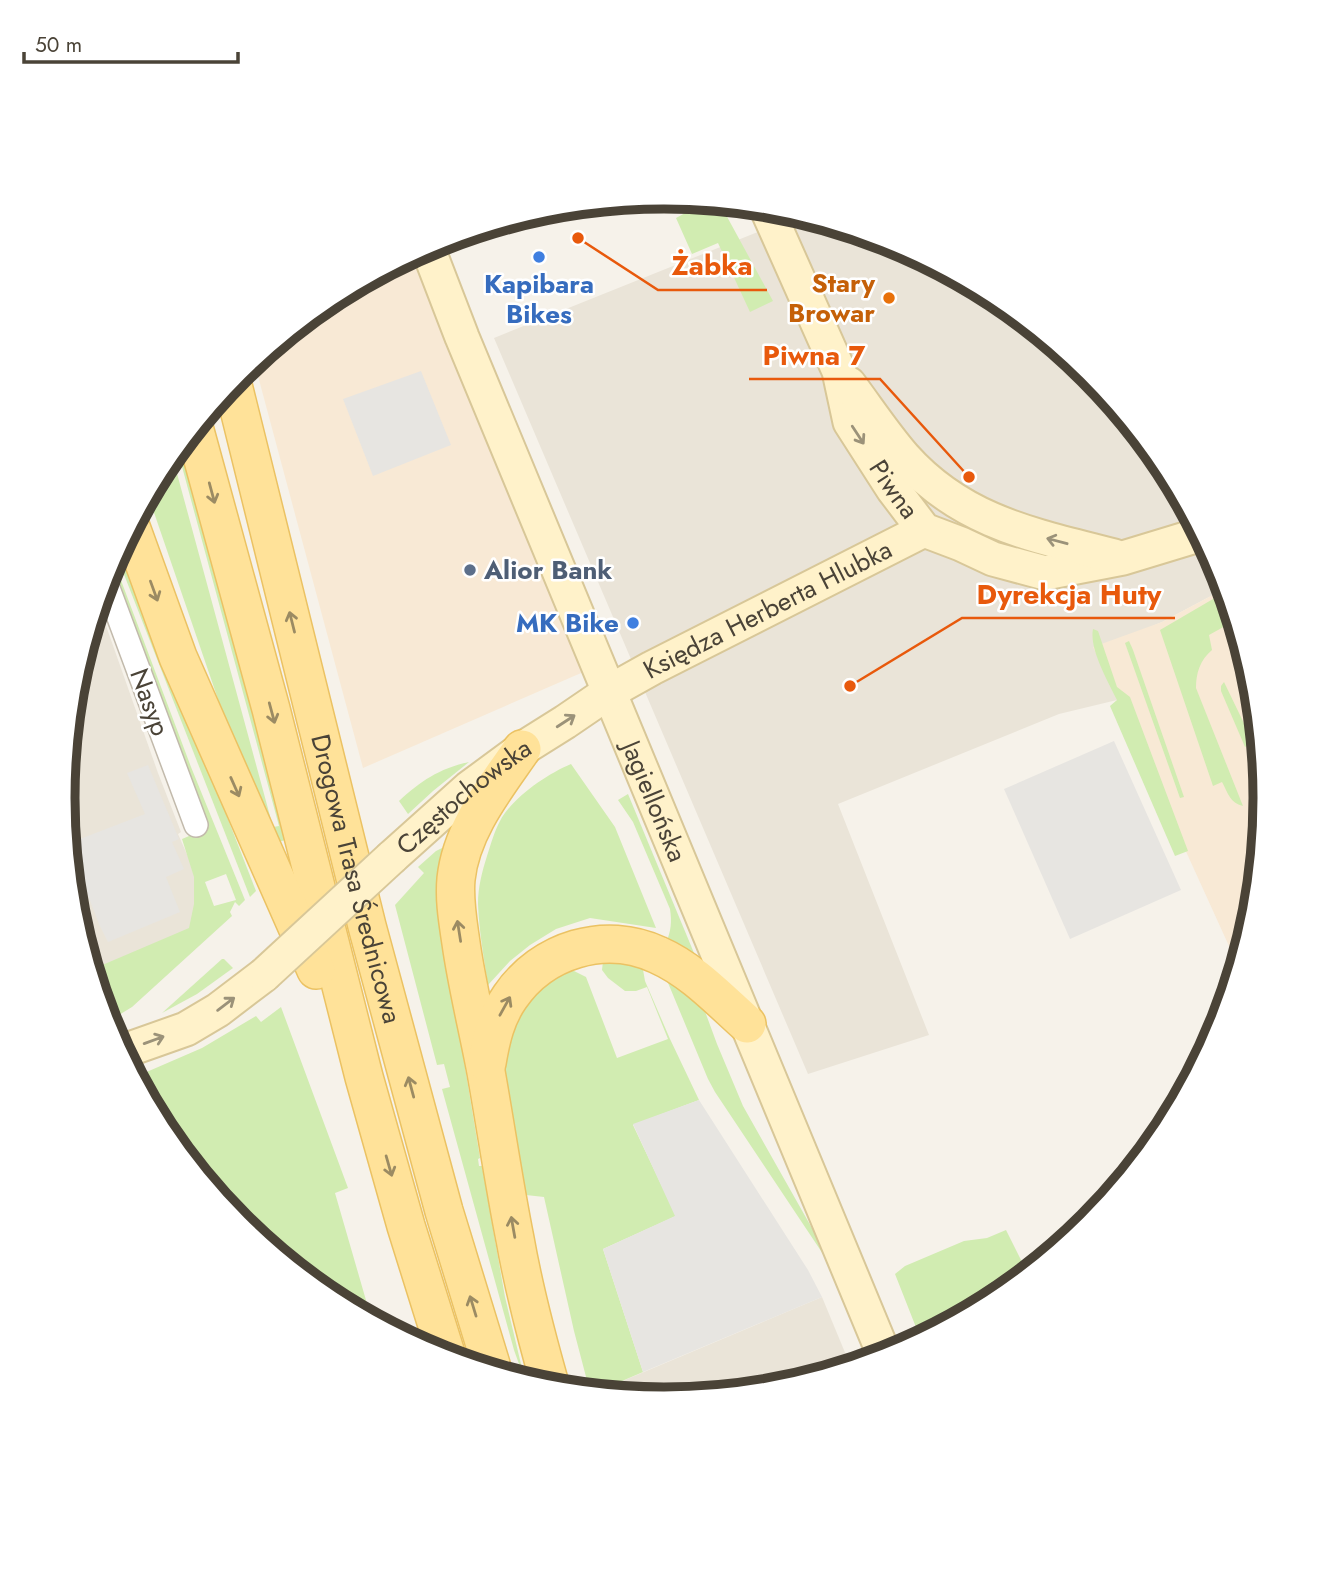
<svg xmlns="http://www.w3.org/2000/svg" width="1329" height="1596" viewBox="0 0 1329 1596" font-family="Jost,sans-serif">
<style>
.residential{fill:#eae4d8}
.commercial{fill:#f8e9d5}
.green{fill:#d1ecb1;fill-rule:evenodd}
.parking{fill:#e7e5e1}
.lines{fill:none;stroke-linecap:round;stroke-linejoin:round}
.street-casing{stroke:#c2baac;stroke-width:26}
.secondary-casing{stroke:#d8c798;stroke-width:37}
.primary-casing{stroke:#ebc263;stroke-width:40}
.street{stroke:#fff;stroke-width:23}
.secondary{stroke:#fff2ca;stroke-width:33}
.primary{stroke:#ffe299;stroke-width:37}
.secondary-bridge-casing{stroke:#d8c798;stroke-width:37;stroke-linecap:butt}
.secondary-bridge{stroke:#fff2ca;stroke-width:33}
.oneway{stroke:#9b9279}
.oneway2{stroke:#9b8b63}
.shop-dot{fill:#3f7fe0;stroke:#fff;stroke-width:2.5}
.food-dot{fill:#e8710a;stroke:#fff;stroke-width:2.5}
.service-dot{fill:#5c6f8a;stroke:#fff;stroke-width:2.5}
.labels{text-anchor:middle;stroke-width:5;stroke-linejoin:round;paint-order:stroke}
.food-label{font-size:26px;font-weight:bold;fill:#c56008;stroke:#fff;text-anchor:end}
.shop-label{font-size:26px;font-weight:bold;fill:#366cbe;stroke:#fff}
.street-label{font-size:26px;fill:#4a4337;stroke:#fff}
.service-label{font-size:26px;font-weight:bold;fill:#4e5e75;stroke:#fff;text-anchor:start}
.rim{fill:none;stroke:#4a4337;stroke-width:9}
.leader{fill:none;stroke:#e8590c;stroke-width:2.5}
.callout-dot{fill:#e8590c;stroke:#fff;stroke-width:2.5}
.callout-label{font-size:28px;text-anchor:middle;font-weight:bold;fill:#e8590c;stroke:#fff;stroke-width:5;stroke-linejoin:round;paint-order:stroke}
</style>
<rect width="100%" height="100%" fill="#f6f2ea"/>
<!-- residential -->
<g class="residential">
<polygon points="786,209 895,242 999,298 1090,373 1165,464 1220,568 1226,588 1162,622 1143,630 1117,700 1059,714 838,804 929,1035 808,1074 494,338 790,219"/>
<polygon points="98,603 158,773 181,832 178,834 208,902 199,937 115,1006 124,1056 109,1028 74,915 63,798 75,680"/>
<polygon points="822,1297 851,1367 781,1388 664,1399 594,1393"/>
</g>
<!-- commercial -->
<g class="commercial">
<polygon points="415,253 588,670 363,768 254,361 331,298"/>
<polygon points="1226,588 1255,681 1266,798 1254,916 1239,968 1093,647 1162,622"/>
</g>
<!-- green -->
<g class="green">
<polygon points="680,198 719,202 773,301 750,312 718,243 692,254 676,218 687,212"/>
<polygon points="183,442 289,839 268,845 148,495 165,464 172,455 273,827 279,826 177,448"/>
<polygon points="121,545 256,891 250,897 116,554"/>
<path d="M 113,559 L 191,767 L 245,900 L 239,906 L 235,902 L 230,912 L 232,916 L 132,1007 L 114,1018 L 107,1017 L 93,977 L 100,966 L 189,928 L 194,904 L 194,877 L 182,839 L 208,828 L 111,564 ZM 226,874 L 236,900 L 214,906 L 205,882 Z"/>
<path d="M 1225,592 L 1236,620 L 1209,635 L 1212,650 C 1200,660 1196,673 1196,688 L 1243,806 C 1230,803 1228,793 1222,782 L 1213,786 L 1160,630 Z"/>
<path d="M 1093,629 L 1098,631 L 1117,687 L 1130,697 L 1188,851 L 1175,856 L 1110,706 L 1117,700 C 1108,681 1089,649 1093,629 Z"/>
<polygon points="1129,641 1133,650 1184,797 1180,798 1125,643"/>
<polygon points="1224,682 1253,742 1245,747 1221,691 1221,686"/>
<path d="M 469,762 L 433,791 L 408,814 L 399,801 C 421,781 438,769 469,762 Z"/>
<path d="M 571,764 L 615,827 L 656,928 L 590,918 L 556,929 L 530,945 L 510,961 L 488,985 C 484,958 479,931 478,904 C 478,887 482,872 487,856 C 491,844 494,832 500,821 C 512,798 547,774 571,764 Z"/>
<path d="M 628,794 L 694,953 L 694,955 L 666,943 C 671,931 672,922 670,909 L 633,822 L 618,800 Z"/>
<polygon points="442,848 445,850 439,909 480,1158 478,1159 479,1166 482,1166 505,1297 525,1381 514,1350 442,1089 450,1087 444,1064 437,1065 395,905 424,873 418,867 436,851"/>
<polygon points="222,959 224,959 233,968 197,994 162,1013"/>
<polygon points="603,961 642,964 645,981 670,1039 699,1100 633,1125 676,1216 603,1249 643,1372 594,1393 590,1392 574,1331 544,1197 526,1195 502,1065 504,1043 535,987 570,969 586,977 617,1058 668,1039 647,987 636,991 625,991 608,978 602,970"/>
<polygon points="666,978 703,1006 717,1044 743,1106 826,1253 823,1254 715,1092 708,1079"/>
<polygon points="281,1007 348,1188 335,1193 372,1321 330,1298 239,1223 164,1132 135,1077 202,1048 256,1016 261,1022"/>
<polygon points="1006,1230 1028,1274 998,1298 921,1340 895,1274 905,1266 964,1241 987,1238"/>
</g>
<!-- parking -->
<g class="parking">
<polygon points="421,371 451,445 373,476 343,399"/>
<polygon points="1114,741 1181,890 1070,939 1004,789"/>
<polygon points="148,765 179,839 172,842 184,869 166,877 180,912 108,942 99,924 79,872 84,870 76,849 71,851 67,844 145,814 127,773"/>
<polygon points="699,1100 808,1270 822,1297 643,1372 603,1249 675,1216 633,1124"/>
</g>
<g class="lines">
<!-- street casing -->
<g class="street-casing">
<polyline id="street" points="105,580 196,825"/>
</g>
<!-- secondary casing -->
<g class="secondary-casing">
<g id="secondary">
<path id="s1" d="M 766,207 L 839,371 L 850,422 L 893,489 L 924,530 L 961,544 L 993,559 L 1045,573 L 1123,558 L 1202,534"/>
<path id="s2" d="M 427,246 L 462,337 L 885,1357"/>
<path d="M 849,384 C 867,408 884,434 904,457 C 962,522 1033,535 1114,556"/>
<path id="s3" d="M 392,857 L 469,788 L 522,749 L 565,722 L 609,692 L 652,668 L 924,530"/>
<polyline points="121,1052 186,1029 218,1010 264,975"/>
</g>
</g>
<!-- primary casing -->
<g class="primary-casing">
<g id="primary">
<path id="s4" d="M 232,381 L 367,926 L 444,1211 L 493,1371"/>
<polyline points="194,427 271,709 364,1077 406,1226 447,1357"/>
<polyline points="131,527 178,657 316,970"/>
<path d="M 522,749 C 495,788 461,830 456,879 C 454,901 458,922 461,943 C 467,986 478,1029 486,1072 C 496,1128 504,1184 515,1239 C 524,1290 537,1339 551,1388"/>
<path d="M 487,1063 C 491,1039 496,1017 510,997 C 542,950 605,930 658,955 C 692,970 719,999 747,1024"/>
</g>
</g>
<!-- street -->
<use href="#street" class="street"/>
<!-- secondary -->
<use href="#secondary" class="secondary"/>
<!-- primary -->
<use href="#primary" class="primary"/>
<!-- secondary-bridge casing -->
<g class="secondary-bridge-casing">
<polyline id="secondary-bridge" points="264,975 392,857"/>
</g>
<!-- secondary-bridge -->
<use href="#secondary-bridge" class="secondary-bridge"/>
</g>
<!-- one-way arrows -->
<defs><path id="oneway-shaft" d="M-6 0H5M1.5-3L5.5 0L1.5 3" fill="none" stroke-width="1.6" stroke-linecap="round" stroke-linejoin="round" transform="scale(1.75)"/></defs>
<g class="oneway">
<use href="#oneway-shaft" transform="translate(858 435) rotate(57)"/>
<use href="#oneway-shaft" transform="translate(1057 541) rotate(-165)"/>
<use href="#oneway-shaft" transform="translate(566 721) rotate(-33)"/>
<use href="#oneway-shaft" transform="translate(226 1004) rotate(-37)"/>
<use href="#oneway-shaft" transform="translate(154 1040) rotate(-20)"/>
</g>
<g class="oneway2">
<use href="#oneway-shaft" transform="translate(212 493) rotate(75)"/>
<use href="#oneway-shaft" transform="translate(154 591) rotate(70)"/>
<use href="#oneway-shaft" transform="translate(292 622) rotate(-104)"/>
<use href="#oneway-shaft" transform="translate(272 713) rotate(75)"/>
<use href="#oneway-shaft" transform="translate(235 787) rotate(66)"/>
<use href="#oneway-shaft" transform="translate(459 931) rotate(-99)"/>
<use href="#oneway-shaft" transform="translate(505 1006) rotate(-61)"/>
<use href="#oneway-shaft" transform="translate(411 1087) rotate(-105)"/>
<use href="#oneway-shaft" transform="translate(389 1166) rotate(74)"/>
<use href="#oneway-shaft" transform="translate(513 1227) rotate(-100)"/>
<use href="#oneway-shaft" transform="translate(473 1306) rotate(-107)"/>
</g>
<!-- markers -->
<g class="shop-dot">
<circle cx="539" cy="257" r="7"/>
<circle cx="633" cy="623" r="7"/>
</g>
<circle class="food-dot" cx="889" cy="298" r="7"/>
<circle class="service-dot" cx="470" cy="570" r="7"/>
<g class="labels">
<!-- food labels -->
<g class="food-label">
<text x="875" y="292">Stary<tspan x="875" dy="30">Browar</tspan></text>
</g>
<!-- shop labels -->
<g class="shop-label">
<text x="539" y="293">Kapibara<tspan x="539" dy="30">Bikes</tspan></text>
<text x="619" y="632" text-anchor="end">MK Bike</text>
</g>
<!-- street labels -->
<g class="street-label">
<text dy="9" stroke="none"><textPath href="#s1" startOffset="312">Piwna</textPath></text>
<text dy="9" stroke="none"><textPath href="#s3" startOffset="452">Księdza Herberta Hlubka</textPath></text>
<text transform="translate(150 702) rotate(70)" y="9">Nasyp</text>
<text dy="9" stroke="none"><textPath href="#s3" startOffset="94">Częstochowska</textPath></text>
<text dy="9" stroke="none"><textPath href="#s2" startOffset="600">Jagiellońska</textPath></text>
<text dy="9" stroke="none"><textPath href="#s4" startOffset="513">Drogowa Trasa Średnicowa</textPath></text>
</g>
<!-- service labels -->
<g class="service-label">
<text x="484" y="579">Alior Bank</text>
</g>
</g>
<!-- crop -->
<path d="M0 0H1329V1596H0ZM75 798a589 589 0 1 1 1178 0a589 589 0 1 1-1178 0Z" fill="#fff" fill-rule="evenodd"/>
<path class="rim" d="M75 798a589 589 0 1 1 1178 0a589 589 0 1 1-1178 0Z"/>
<!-- callouts -->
<path class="leader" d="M578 238L658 290H767M969 477L880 379H749M850 686L962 618H1175"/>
<g class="callout-dot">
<circle cx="578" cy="238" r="7"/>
<circle cx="969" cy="477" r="7"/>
<circle cx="850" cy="686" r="7"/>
</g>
<g class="callout-label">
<text x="712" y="275">Żabka</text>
<text x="814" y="365">Piwna 7</text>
<text x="1069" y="604">Dyrekcja Huty</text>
</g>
<!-- scale -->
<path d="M24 52v10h214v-10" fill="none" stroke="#4a4337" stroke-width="3.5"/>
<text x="35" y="52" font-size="21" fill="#4a4337" stroke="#ffffff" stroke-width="5" paint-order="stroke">50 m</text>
</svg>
